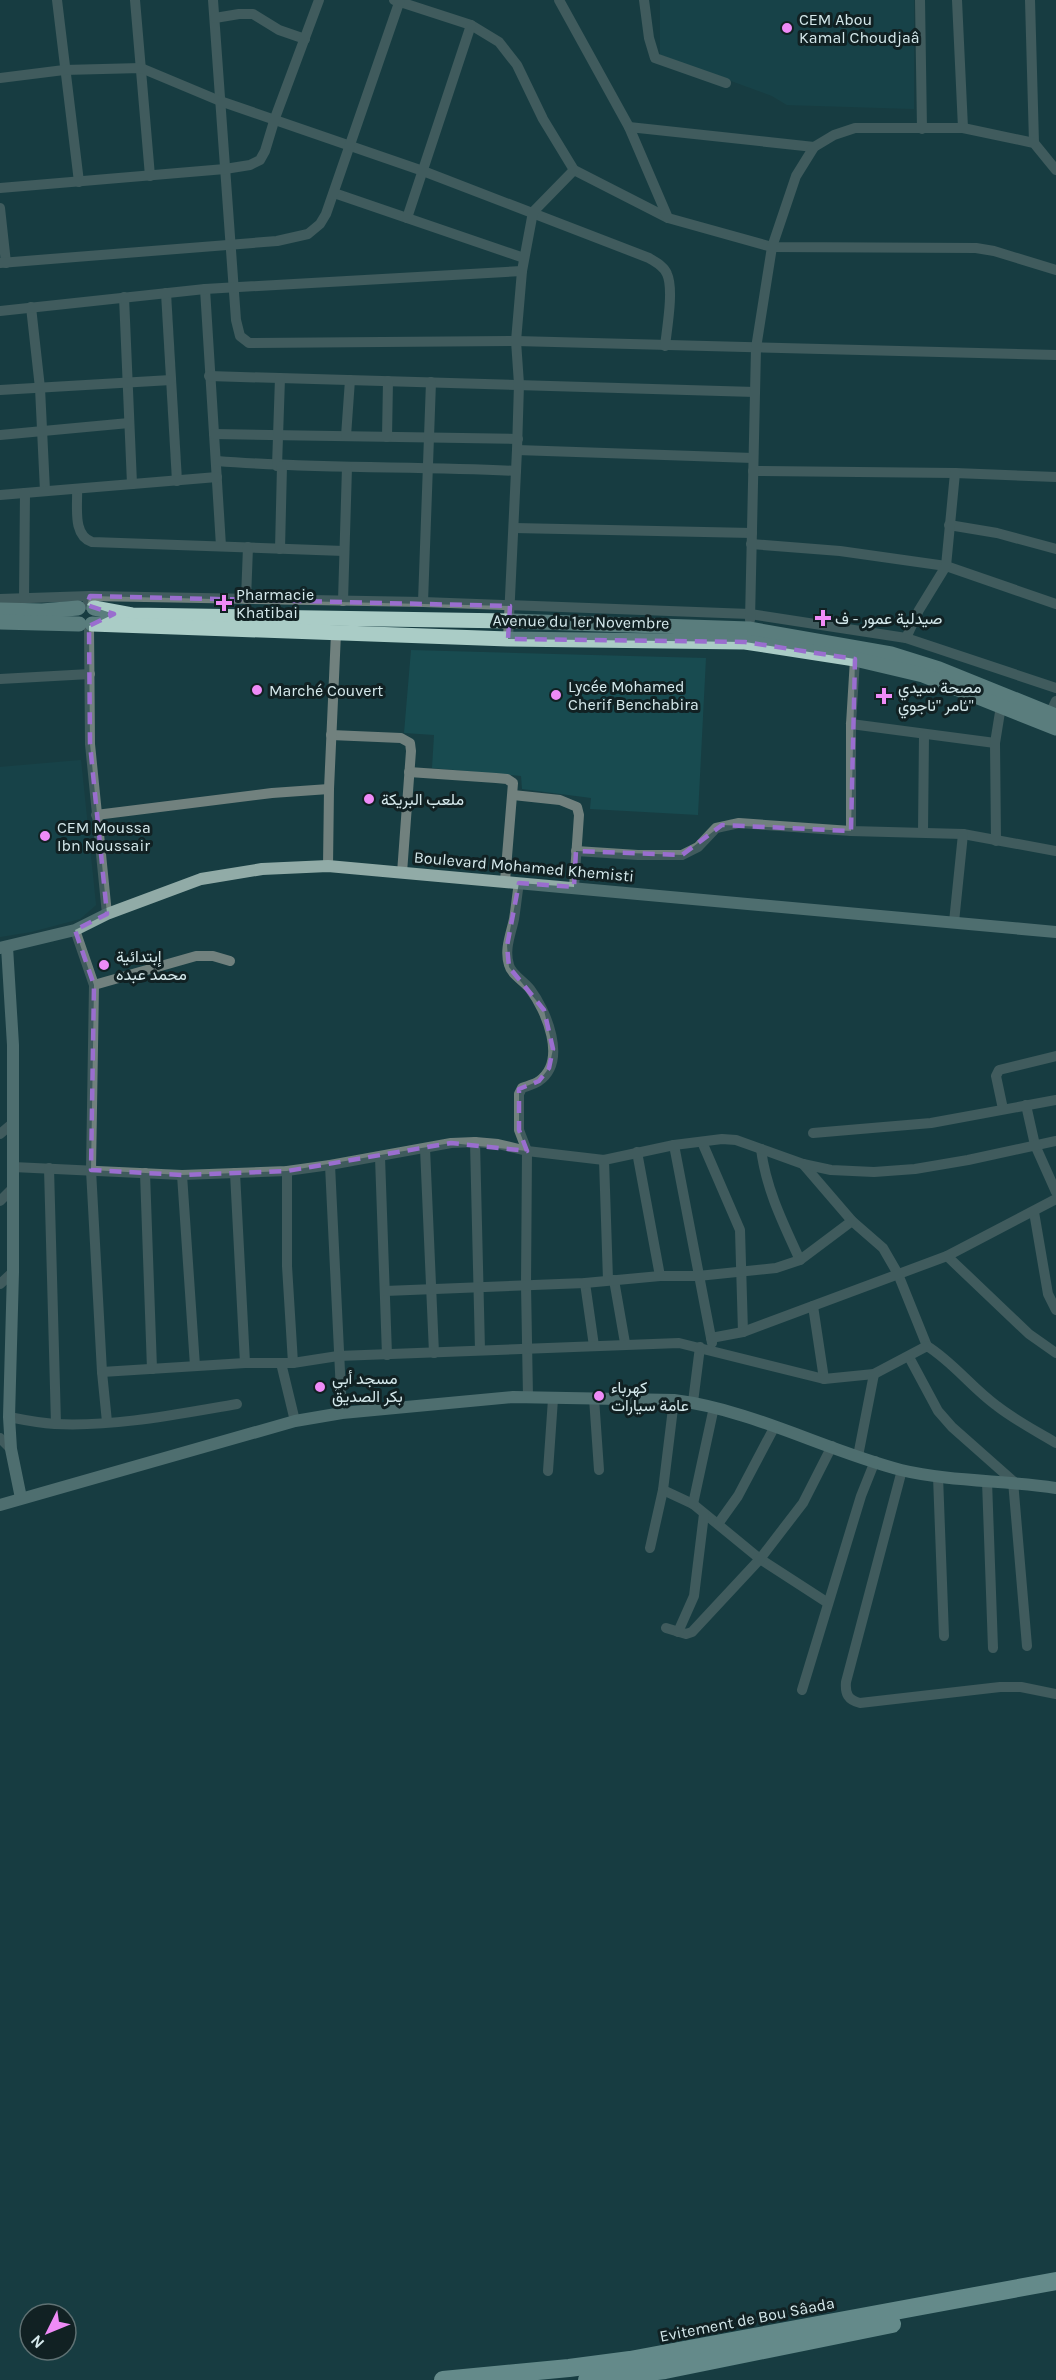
<svg xmlns="http://www.w3.org/2000/svg" width="1056" height="2380" viewBox="0 0 1056 2380" font-family="Karla,Vazirmatn,sans-serif">
<style>
.built{fill:#184b50}
.lines{fill:none;stroke-linecap:round;stroke-linejoin:round}
.street{stroke:#71817e;stroke-width:10}
.secondary{stroke:#91aba7;stroke-width:12}
.primary{stroke:#aaccc6;stroke-width:15}
.highway{stroke:#c0e9e2;stroke-width:18}
.marked{fill:none;stroke:#9a6ecf;stroke-width:4.5;stroke-dasharray:12 8;stroke-linejoin:round}
.poi-dot{fill:#ef8bf7;stroke:#112123;stroke-width:2}
.labels{text-anchor:middle;stroke-width:6;stroke-linejoin:round;paint-order:stroke}
.poi-label{font-size:16px;fill:#d5e9ec;stroke:#112123;text-anchor:start}
.street-label{font-size:16px;fill:#d5e9ec;stroke:#112123}
</style>
<rect width="100%" height="100%" fill="#173d42"/>
<!-- built -->
<g class="built">
<polygon points="660,0 914,0 914,109 787,105 772,96 660,55"/>
<polygon points="411,650 706,658 698,815 590,809 591,798 522,789 521,776 432,768 434,735 404,733"/>
<polygon points="81,760 96,905 80,919 31,932 0,937 0,767"/>
</g>
<g class="lines">
<!-- street -->
<g class="street">
<polyline points="57,0 79,182"/>
<polyline points="135,0 150,176"/>
<polyline points="213,0 236,320 240,336 249,343 516,341 1056,355"/>
<polyline points="394,0 471,25 499,42 517,65 543,119 574,170 668,218"/>
<polyline points="559,0 629,127 668,218 772,247 976,248 994,251 1056,270"/>
<polyline points="644,0 649,38 655,58 726,83"/>
<polyline points="920,0 922,129"/>
<polyline points="957,0 963,128"/>
<polyline points="1030,0 1034,143"/>
<polyline points="215,18 239,14 253,14 279,30 305,39"/>
<path d="M 0,78 L 64,70 L 141,68 L 220,101 L 423,171 L 649,258 C 655,262 664,266 667,274 C 674,289 667,328 665,346"/>
<polyline points="629,127 814,147"/>
<polyline points="0,188 225,169 250,165 260,160 265,151 275,118 319,0"/>
<polyline points="334,193 524,258"/>
<polyline points="0,208 6,263"/>
<polyline points="407,218 471,25"/>
<polyline points="0,263 277,241 308,234 320,224 326,214 400,0"/>
<polyline points="205,289 221,546"/>
<polyline points="166,293 177,481"/>
<polyline points="124,297 132,484"/>
<polyline points="31,307 40,388 45,491"/>
<polyline points="0,311 205,289 522,271"/>
<polyline points="209,376 755,392"/>
<polyline points="0,390 171,380"/>
<polyline points="214,434 518,439"/>
<polyline points="0,435 129,423"/>
<polyline points="346,436 350,380"/>
<polyline points="387,437 388,381"/>
<polyline points="517,450 753,458"/>
<path d="M 217,461 C 317,469 417,466 516,471"/>
<polyline points="277,466 280,378"/>
<polyline points="753,471 955,473 1056,477"/>
<path d="M 77,489 C 78,506 72,535 92,542 L 344,551"/>
<polyline points="0,495 217,477"/>
<polyline points="949,525 997,533 1056,549"/>
<polyline points="514,528 752,533"/>
<polyline points="751,544 840,551 946,566 1056,604"/>
<polyline points="280,549 282,466"/>
<polyline points="0,599 90,596"/>
<polyline points="24,599 25,493"/>
<polyline points="246,599 248,547"/>
<polyline points="343,601 347,467"/>
<polyline points="423,602 431,382"/>
<polyline points="87,605 90,596 423,602 750,614 906,638 1056,688"/>
<polyline points="750,620 756,348 772,247 796,176 814,147 834,135 855,128 963,128 1034,143 1056,170"/>
<polyline points="89,626 90,744 107,914"/>
<polyline points="906,638 919,610 946,566 955,473"/>
<polyline points="508,639 517,450 519,384 516,341 522,271 533,212 574,170"/>
<polyline points="0,679 90,674"/>
<polyline points="1047,720 1056,701"/>
<polyline points="851,724 995,743"/>
<polyline points="331,735 401,738 410,743 411,751 402,873"/>
<polyline points="409,772 496,778 507,779 513,783 505,881"/>
<polyline points="513,795 560,800 577,807 579,815 574,887"/>
<polyline points="96,815 272,793 329,789"/>
<polyline points="851,831 851,724 855,659"/>
<polyline points="923,832 924,735"/>
<polyline points="996,841 995,743 1001,706"/>
<polyline points="576,851 638,855 682,855 698,847 716,828 739,823 851,831 963,834 1056,851"/>
<polyline points="328,866 329,789 336,633"/>
<path d="M 519,883 C 517,895 516,907 514,919 C 511,934 504,949 509,965 C 511,974 524,981 530,989 C 546,1010 568,1061 539,1081 C 535,1084 527,1086 522,1088 L 519,1094 L 519,1130 L 527,1151 L 526,1285 L 528,1397"/>
<polyline points="954,922 963,834"/>
<polyline points="75,930 94,985 91,1170 102,1372 107,1422"/>
<polyline points="94,985 196,956 213,956 230,961"/>
<polyline points="1026,1105 1035,1145 1056,1192"/>
<polyline points="1003,1109 996,1076 999,1070 1056,1056"/>
<polyline points="813,1133 931,1123 1056,1100"/>
<polyline points="0,1134 13,1123"/>
<polyline points="475,1142 480,1350"/>
<polyline points="702,1142 740,1230 743,1332"/>
<polyline points="674,1145 712,1343"/>
<polyline points="425,1148 434,1353"/>
<path d="M 761,1149 C 766,1189 783,1223 800,1260"/>
<polyline points="637,1152 660,1276"/>
<polyline points="380,1157 387,1355"/>
<polyline points="604,1160 608,1280"/>
<polyline points="803,1164 852,1221 883,1248 898,1274 927,1346"/>
<polyline points="330,1165 342,1413"/>
<polyline points="13,1167 182,1175 287,1171 330,1165 451,1143 475,1142 498,1144 527,1151 604,1160 674,1145 722,1139 736,1140 803,1164 831,1170 874,1172 915,1169 968,1160 1056,1141"/>
<polyline points="49,1168 56,1424"/>
<polyline points="287,1171 287,1266 293,1363"/>
<polyline points="145,1173 152,1369"/>
<polyline points="235,1173 245,1363"/>
<polyline points="182,1175 195,1366"/>
<polyline points="0,1201 13,1188"/>
<polyline points="1034,1212 1048,1294 1056,1310"/>
<polyline points="947,1256 1029,1334 1056,1353"/>
<polyline points="614,1280 625,1343"/>
<polyline points="585,1283 594,1346"/>
<polyline points="0,1284 13,1272"/>
<polyline points="385,1291 585,1283 660,1276 698,1276 776,1268 800,1260 852,1221"/>
<polyline points="813,1306 824,1379"/>
<polyline points="711,1338 743,1332 947,1256 1056,1199"/>
<polyline points="909,1357 938,1411 952,1427 1013,1481 1027,1646"/>
<polyline points="281,1363 295,1421"/>
<path d="M 102,1372 L 245,1363 L 293,1363 L 338,1356 L 679,1343 L 824,1379 L 874,1374 L 927,1346 C 953,1362 972,1388 997,1406 C 1015,1420 1036,1431 1056,1443"/>
<polyline points="594,1398 599,1470"/>
<polyline points="693,1402 700,1347"/>
<path d="M 9,1417 C 24,1420 40,1423 55,1424 C 115,1427 178,1414 237,1404"/>
<polyline points="0,1438 11,1449"/>
<polyline points="858,1456 874,1374"/>
<path d="M 902,1470 L 846,1682 C 845,1694 848,1700 860,1703 L 1000,1687 L 1021,1687 L 1056,1694"/>
<polyline points="548,1471 553,1399"/>
<polyline points="938,1476 944,1636"/>
<polyline points="987,1481 993,1648"/>
<polyline points="663,1490 693,1504 760,1559 828,1603"/>
<polyline points="693,1504 714,1407"/>
<polyline points="718,1524 738,1496 775,1426"/>
<polyline points="650,1548 663,1490 674,1400"/>
<polyline points="666,1628 686,1634 692,1632 760,1559 783,1529 803,1503 832,1446"/>
<polyline points="678,1632 694,1596 704,1514"/>
<polyline points="802,1690 861,1496 875,1461"/>
</g>
<!-- secondary -->
<g class="secondary">
<polyline points="7,947 13,1045 13,1272 9,1417 11,1449 21,1498"/>
<polyline points="0,948 75,930 107,914 201,879 262,869 328,866 1056,932"/>
<path d="M 0,1505 L 295,1421 L 342,1413 L 513,1397 L 674,1400 C 753,1410 824,1450 901,1470 C 951,1482 1005,1480 1056,1488"/>
</g>
<!-- primary -->
<g class="primary">
<polyline points="94,608 132,615 510,621 749,629 891,654 939,669 1056,716"/>
<polyline points="0,610 42,611 78,608"/>
<polyline points="0,622 79,624"/>
<polyline points="92,624 508,639 745,642 855,659 923,675 1056,728"/>
</g>
<!-- highway -->
<g class="highway">
<polyline points="443,2380 569,2368 630,2360 1056,2281"/>
<polyline points="587,2380 665,2370 892,2324"/>
</g>
</g>
<!-- marked area -->
<path d="M0 0H1056V2380H0ZM 90,596 L 510,606 L 508,639 L 745,642 L 855,659 L 851,831 L 722,825 L 682,855 L 576,851 L 574,887 L 519,883 L 507,946 L 509,967 L 544,1010 L 553,1049 L 549,1068 L 539,1081 L 519,1089 L 519,1130 L 527,1151 L 451,1143 L 287,1171 L 182,1175 L 91,1170 L 94,985 L 75,930 L 107,914 L 90,744 L 89,626 L 114,614 L 87,605 Z" fill="#173d42" fill-opacity=".55" fill-rule="evenodd"/>
<path class="marked" d="M 90,596 L 510,606 L 508,639 L 745,642 L 855,659 L 851,831 L 722,825 L 682,855 L 576,851 L 574,887 L 519,883 L 507,946 L 509,967 L 544,1010 L 553,1049 L 549,1068 L 539,1081 L 519,1089 L 519,1130 L 527,1151 L 451,1143 L 287,1171 L 182,1175 L 91,1170 L 94,985 L 75,930 L 107,914 L 90,744 L 89,626 L 114,614 L 87,605 Z"/>
<!-- markers -->
<g class="poi-dot">
<circle cx="787" cy="28" r="6"/>
<path d="M221 594h6v6h6v6h-6v6h-6v-6h-6v-6h6z"/>
<path d="M820 609h6v6h6v6h-6v6h-6v-6h-6v-6h6z"/>
<circle cx="257" cy="690" r="6"/>
<circle cx="556" cy="695" r="6"/>
<path d="M881 687h6v6h6v6h-6v6h-6v-6h-6v-6h6z"/>
<circle cx="369" cy="799" r="6"/>
<circle cx="45" cy="836" r="6"/>
<circle cx="104" cy="965" r="6"/>
<circle cx="320" cy="1387" r="6"/>
<circle cx="599" cy="1396" r="6"/>
</g>
<g class="labels">
<!-- poi labels -->
<g class="poi-label">
<text x="799" y="25">CEM Abou<tspan x="799" dy="18">Kamal Choudjaâ</tspan></text>
<text x="236" y="600">Pharmacie<tspan x="236" dy="18">Khatibai</tspan></text>
<text x="835" y="624">صيدلية عمور - ف</text>
<text x="568" y="692">Lycée Mohamed<tspan x="568" dy="18">Cherif Benchabira</tspan></text>
<text x="898" y="693">مصحة سيدي<tspan x="898" dy="18">ثامر "ناجوي"</tspan></text>
<text x="269" y="696">Marché Couvert</text>
<text x="381" y="805">ملعب البريكة</text>
<text x="57" y="833">CEM Moussa<tspan x="57" dy="18">Ibn Noussair</tspan></text>
<text x="116" y="962">إبتدائية<tspan x="116" dy="18">محمد عبده</tspan></text>
<text x="332" y="1384">مسجد أبي<tspan x="332" dy="18">بكر الصديق</tspan></text>
<text x="611" y="1393">كهرباء<tspan x="611" dy="18">عامة سيارات</tspan></text>
</g>
<!-- street labels -->
<g class="street-label">
<text transform="translate(581 621) rotate(1)" y="6">Avenue du 1er Novembre</text>
<text transform="translate(524 866) rotate(5)" y="6">Boulevard Mohamed Khemisti</text>
<text transform="translate(747 2319) rotate(-11)" y="6">Evitement de Bou Sâada</text>
</g>
</g>
<!-- north arrow -->
<g transform="translate(48 2332) rotate(227)"><circle r="28" fill="#112123" stroke="#5f7173" stroke-width="1.5"/>
<path d="M0-4.5L10 22L0 15L-10 22Z" fill="#ef8bf7"/>
<text y="-9" font-size="16" font-weight="bold" text-anchor="middle" fill="#d5e9ec">N</text>
</g>
</svg>
